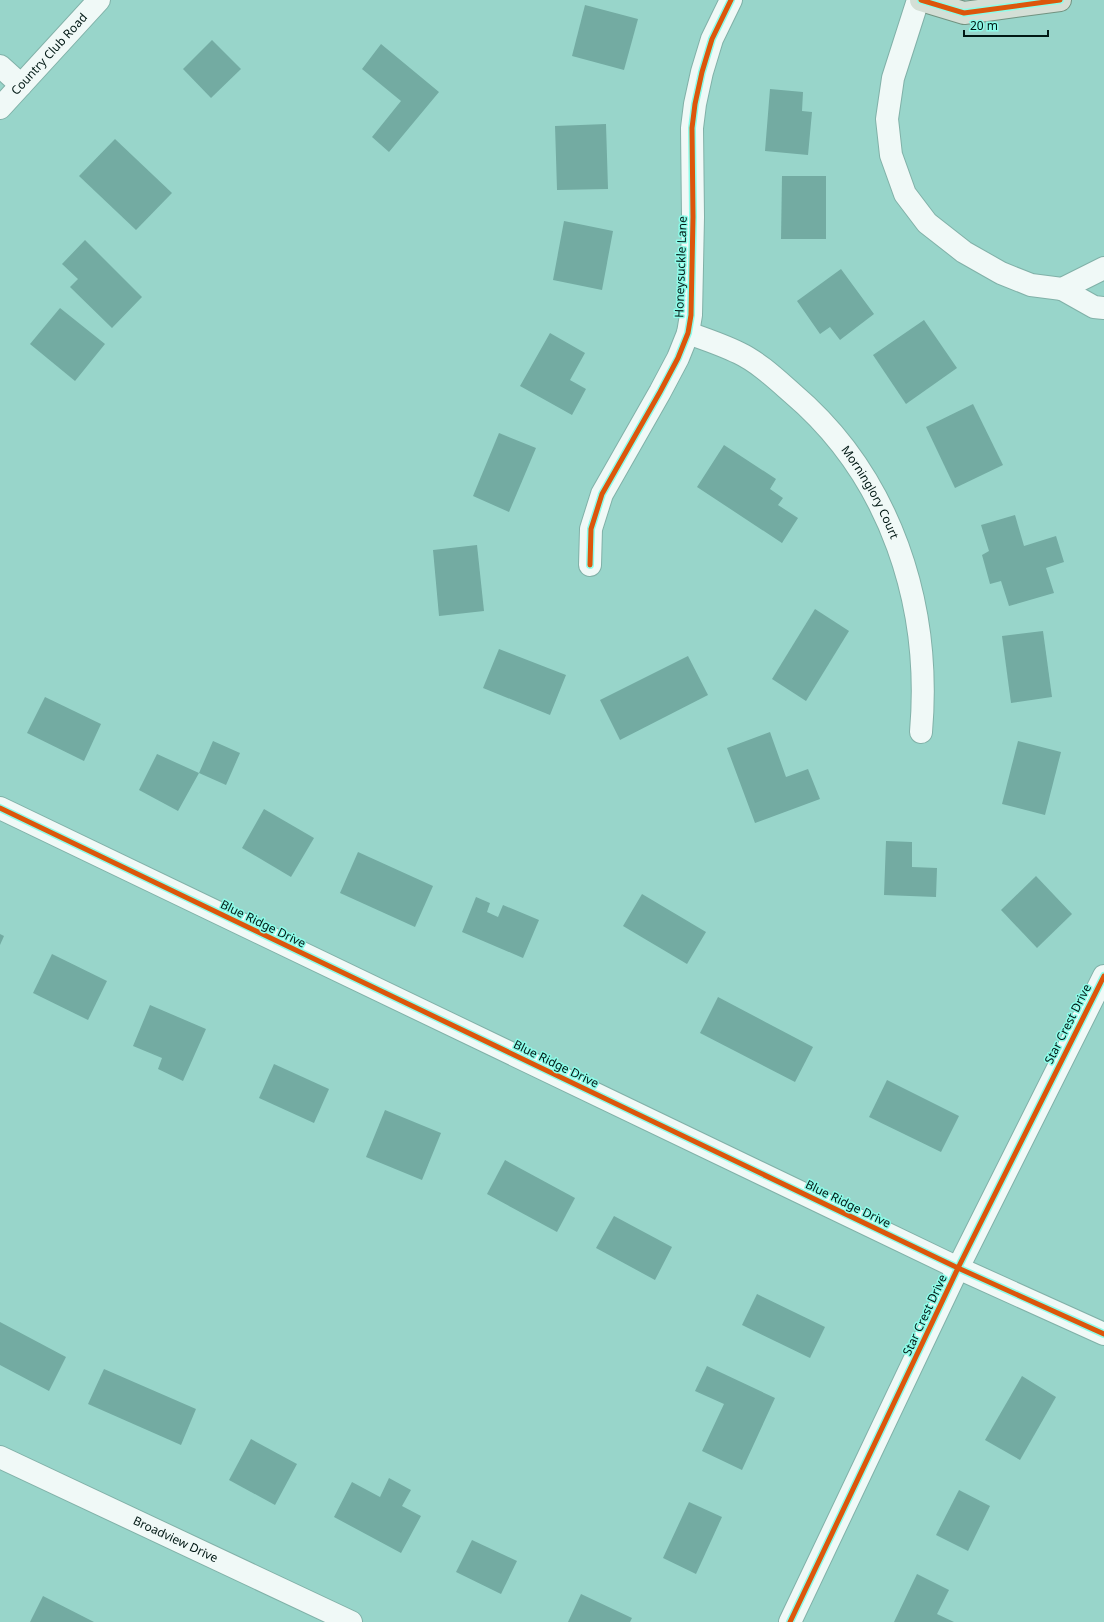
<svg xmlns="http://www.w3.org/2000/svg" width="1104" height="1622" viewBox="0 0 1104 1622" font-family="'Noto Sans',sans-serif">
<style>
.building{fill:#73aba2}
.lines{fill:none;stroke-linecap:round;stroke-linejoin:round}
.minor-casing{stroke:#81b1a8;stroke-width:24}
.major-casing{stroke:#729280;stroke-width:24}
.minor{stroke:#f0f9f7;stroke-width:22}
.major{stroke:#d4dfd6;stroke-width:22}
.cycleway-casing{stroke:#8dfce9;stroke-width:8}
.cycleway{stroke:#dc560c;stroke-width:5}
.labels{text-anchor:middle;stroke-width:3;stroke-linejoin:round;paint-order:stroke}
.street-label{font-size:12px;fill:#011814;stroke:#8dfce9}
</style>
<rect width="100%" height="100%" fill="#98d5ca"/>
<!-- building -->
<g class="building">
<polygon points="585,5 638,19 624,70 572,56"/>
<polygon points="212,40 241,69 211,98 183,69"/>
<polygon points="381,44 439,92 389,152 372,137 401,101 362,69"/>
<polygon points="770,89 803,92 802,111 812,112 808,155 765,151"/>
<polygon points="606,124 608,189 557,190 555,126"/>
<polygon points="115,139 172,193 136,230 79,176"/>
<polygon points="782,176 826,176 826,239 781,239"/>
<polygon points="564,221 613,231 602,290 553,280"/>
<polygon points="85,240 142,297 112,328 70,287 78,279 62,264"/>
<polygon points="841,269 874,314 840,340 830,327 820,334 797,301"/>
<polygon points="60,308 105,344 75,381 30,344"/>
<polygon points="924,320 957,368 906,404 873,355"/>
<polygon points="550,333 585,353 570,380 586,389 572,415 520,386"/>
<polygon points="973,404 1003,465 955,488 926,427"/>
<polygon points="499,433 536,448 509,512 473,496"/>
<polygon points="724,445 776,479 770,489 783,498 778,505 798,518 782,543 697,487"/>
<polygon points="1015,515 1024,546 1056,536 1064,562 1046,568 1054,593 1009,606 1001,581 990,584 982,555 989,551 981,525"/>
<polygon points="477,545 484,611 439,616 433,550"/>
<polygon points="815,609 849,631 806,701 772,679"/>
<polygon points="1043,631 1052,697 1011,703 1002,636"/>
<polygon points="499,649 566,675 550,715 483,688"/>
<polygon points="688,656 708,695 620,740 600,700"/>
<polygon points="45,697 101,724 84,761 27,733"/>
<polygon points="770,732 786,777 808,769 820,799 755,823 727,748"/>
<polygon points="213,741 240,753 226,785 199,773 178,811 139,790 157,754 199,773"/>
<polygon points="1018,741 1061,752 1045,815 1002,804"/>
<polygon points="264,809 314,838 291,877 242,848"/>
<polygon points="886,841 912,842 912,867 937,868 936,897 884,895"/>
<polygon points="358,852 433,886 415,927 340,893"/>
<polygon points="1036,876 1072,914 1037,948 1001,910"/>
<polygon points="642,894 706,932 687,964 623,926"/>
<polygon points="476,897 490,903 487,912 498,917 503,905 539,920 523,958 462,932"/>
<polygon points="0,934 4,936 0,945"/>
<polygon points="52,954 107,981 88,1020 33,993"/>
<polygon points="718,997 813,1047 795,1082 700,1033"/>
<polygon points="150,1005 206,1029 183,1081 158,1069 162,1058 133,1046"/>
<polygon points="274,1064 329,1089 314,1123 259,1098"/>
<polygon points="887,1080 959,1116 941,1152 869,1117"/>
<polygon points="385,1110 441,1133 422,1180 366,1157"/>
<polygon points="505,1160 575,1198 557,1232 487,1194"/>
<polygon points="614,1216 672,1247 655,1280 596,1248"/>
<polygon points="757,1294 825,1327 810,1358 742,1325"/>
<polygon points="0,1322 66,1357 49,1391 0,1365"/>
<polygon points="707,1366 775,1398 742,1470 702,1451 724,1404 695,1391"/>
<polygon points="104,1369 196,1409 181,1445 88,1404"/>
<polygon points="1022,1376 1056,1397 1020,1460 985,1440"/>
<polygon points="251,1439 297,1464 275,1505 229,1480"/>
<polygon points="389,1478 411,1490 402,1506 421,1516 401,1553 334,1517 352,1482 380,1497"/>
<polygon points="959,1490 990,1506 968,1551 936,1535"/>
<polygon points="689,1502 722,1517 696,1574 663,1558"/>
<polygon points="472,1540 517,1561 501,1594 456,1572"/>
<polygon points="917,1574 949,1590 937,1614 954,1622 894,1622"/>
<polygon points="581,1594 632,1618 630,1622 568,1622"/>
<polygon points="43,1596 94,1622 30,1622"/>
</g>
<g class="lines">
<!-- minor casing -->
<g class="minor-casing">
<g id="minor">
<polyline points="918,0 893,78 887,119 891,155 905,194 927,223 964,252 1001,273 1031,285 1062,289 1104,268"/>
<polyline points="0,66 21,85"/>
<path id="s1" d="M 0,108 L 99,0"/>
<polyline points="1062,289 1094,307 1104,308"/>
<path id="s2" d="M 688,333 C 705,339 723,345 739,353 C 758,362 776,379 792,393 C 891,477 932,605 921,732"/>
<polyline points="590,565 591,529 602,494 660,392 678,358 688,333 691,315 693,217 692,128 695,104 702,72 712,39 731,0"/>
<polyline points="0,808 958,1268 1104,1334"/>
<path id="s3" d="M 0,1457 L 351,1622"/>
<polyline points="790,1622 958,1268 1104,976"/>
</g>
</g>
<!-- major casing -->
<g class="major-casing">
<polyline id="major" points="921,0 964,13 1060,0"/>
</g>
<!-- minor -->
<use href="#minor" class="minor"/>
<!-- major -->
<use href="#major" class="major"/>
<!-- cycleway casing -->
<g class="cycleway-casing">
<g id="cycleway">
<polyline points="921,0 964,13 1060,0"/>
<polyline points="590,565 591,529 602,494 660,392 678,358 688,333 691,315 693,217 692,128 695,104 702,72 712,39 731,0"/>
<polyline points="0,808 958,1268 1104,1334"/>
<polyline points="790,1622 958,1268 1104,976"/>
</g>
</g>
<!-- cycleway -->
<use href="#cycleway" class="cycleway"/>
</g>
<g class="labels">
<!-- street labels -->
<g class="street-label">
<text dy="4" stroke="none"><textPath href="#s1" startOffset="73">Country Club Road</textPath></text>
<text transform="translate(681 267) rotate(-88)" y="4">Honeysuckle Lane</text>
<text dy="4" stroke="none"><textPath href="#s2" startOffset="249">Morninglory Court</textPath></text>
<text transform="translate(263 924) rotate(26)" y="4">Blue Ridge Drive</text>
<text transform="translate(1068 1024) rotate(-63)" y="4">Star Crest Drive</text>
<text transform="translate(556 1064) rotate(26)" y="4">Blue Ridge Drive</text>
<text transform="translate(848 1204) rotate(26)" y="4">Blue Ridge Drive</text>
<text transform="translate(925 1315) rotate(-65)" y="4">Star Crest Drive</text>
<text dy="4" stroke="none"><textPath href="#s3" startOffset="194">Broadview Drive</textPath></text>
</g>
</g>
<!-- scale -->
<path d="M964 30v6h84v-6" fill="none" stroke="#011814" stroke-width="2"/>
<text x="970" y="30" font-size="12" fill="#011814" stroke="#8dfce9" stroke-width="3" paint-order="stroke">20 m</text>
</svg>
